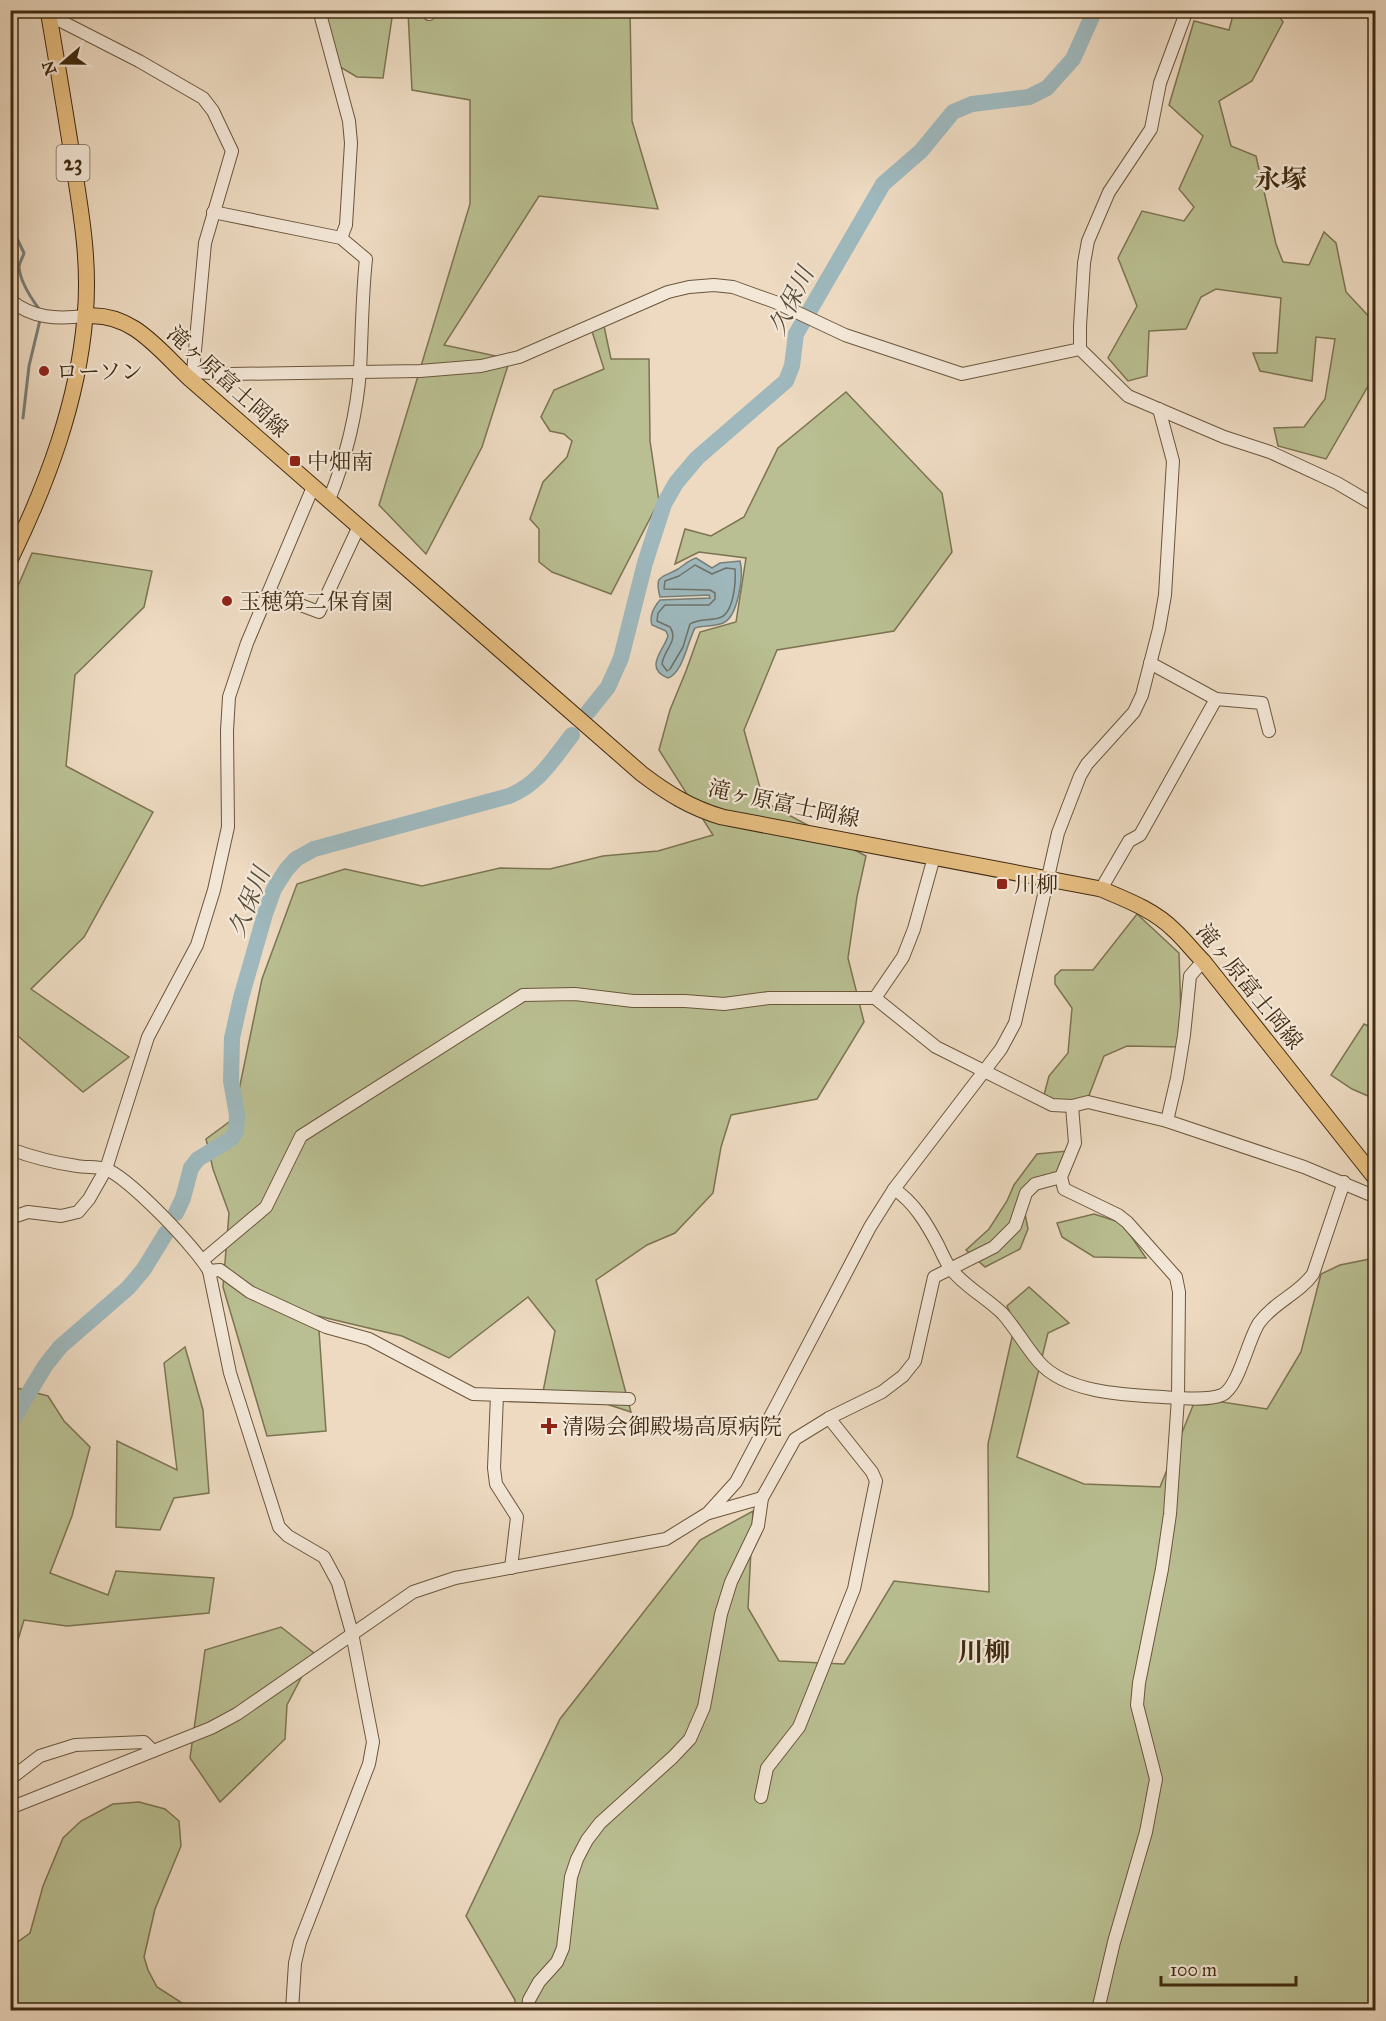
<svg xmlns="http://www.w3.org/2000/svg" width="1386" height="2021" viewBox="0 0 1386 2021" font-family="'IM FELL Great Primer','Noto Serif JP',serif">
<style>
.green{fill:#b9bf92;stroke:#7c7451;stroke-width:1.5}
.water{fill:#9eb8bd;stroke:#787f78;stroke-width:1.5}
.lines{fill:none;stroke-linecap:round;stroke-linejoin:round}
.shore{stroke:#6f7166;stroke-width:1.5}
.stream{stroke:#787f78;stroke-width:3}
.river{stroke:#9eb8bd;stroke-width:16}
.minor-casing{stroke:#6b563c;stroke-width:14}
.major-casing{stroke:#402a10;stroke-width:17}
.minor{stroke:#f3e7d7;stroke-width:12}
.major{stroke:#e6bd80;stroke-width:15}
.poi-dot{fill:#8f2418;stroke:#f3e7d7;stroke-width:2}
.labels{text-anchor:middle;stroke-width:4.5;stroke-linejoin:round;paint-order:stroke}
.shield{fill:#f3e7d7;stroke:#76634c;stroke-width:1.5}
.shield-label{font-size:21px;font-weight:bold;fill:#402a10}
.poi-label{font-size:22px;fill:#402a10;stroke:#f3e7d7;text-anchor:start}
.street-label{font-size:22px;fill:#402a10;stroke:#f3e7d7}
.water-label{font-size:24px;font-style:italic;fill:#584e3b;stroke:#f3e7d7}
.quarter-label{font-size:26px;font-weight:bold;fill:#402a10;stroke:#f3e7d7}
</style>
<rect width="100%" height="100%" fill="#eddac1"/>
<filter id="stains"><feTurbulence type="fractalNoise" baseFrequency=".00333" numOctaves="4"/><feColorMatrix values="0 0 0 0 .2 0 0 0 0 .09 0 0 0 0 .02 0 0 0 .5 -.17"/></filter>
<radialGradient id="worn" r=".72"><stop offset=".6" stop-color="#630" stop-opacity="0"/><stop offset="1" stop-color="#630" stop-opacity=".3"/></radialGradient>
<!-- green -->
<g class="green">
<polygon points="419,10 630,11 632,121 658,209 539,196 444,345 510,359 482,447 426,554 379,505 470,204 470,100 412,90 408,12"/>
<polygon points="322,11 393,11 383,78 357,77 335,64"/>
<polygon points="1234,11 1276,11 1283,22 1252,81 1219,101 1231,146 1256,156 1276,244 1283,262 1309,265 1324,232 1336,243 1346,292 1375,323 1375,374 1326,459 1278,446 1274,428 1304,427 1325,399 1335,339 1316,337 1312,381 1260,371 1253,353 1277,353 1281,298 1216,289 1201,297 1186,329 1149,331 1147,376 1128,381 1108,358 1137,306 1118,258 1142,211 1184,221 1194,207 1179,189 1203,136 1169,105 1194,21 1229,30"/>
<polygon points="590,325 604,326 611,359 649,359 650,441 659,501 611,594 552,572 539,562 539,529 530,519 543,482 567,457 572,441 564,434 550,431 541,417 554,390 604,369"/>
<polygon points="846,392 942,493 952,552 894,631 777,650 744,730 764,802 866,856 857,897 848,958 864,1022 817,1099 731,1115 721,1147 713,1193 675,1233 647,1245 596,1280 631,1412 585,1397 541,1402 555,1331 528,1297 449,1358 402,1336 318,1316 326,1431 267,1436 223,1287 229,1213 213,1169 206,1139 233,1119 262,979 297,884 345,869 422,886 500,868 550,869 603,856 658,851 713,835 659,750 670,710 686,671 700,632 736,622 746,558 699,552 675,564 685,529 711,536 744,517 778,448"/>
<polygon points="32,553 152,571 144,607 75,675 66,766 153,812 84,937 31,989 129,1057 83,1092 11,1030 10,605"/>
<polygon points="1137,914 1179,953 1182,1047 1127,1046 1104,1056 1088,1098 1049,1104 1044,1095 1049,1076 1068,1053 1072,1008 1055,984 1055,976 1061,970 1093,970"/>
<polygon points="1364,1024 1375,1029 1375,1099 1352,1089 1331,1075"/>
<polygon points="1067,1151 1058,1172 1023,1203 1028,1229 1020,1249 985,1267 966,1250 989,1229 1007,1201 1014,1185 1037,1154"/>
<polygon points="1094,1214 1122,1223 1146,1258 1094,1257 1062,1237 1057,1223"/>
<polygon points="1375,1258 1375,2010 515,2010 515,2000 466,1916 560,1719 700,1540 753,1511 748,1608 779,1661 844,1664 894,1581 989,1592 988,1444 1015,1324 1007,1306 1029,1287 1069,1323 1048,1333 1017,1457 1084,1484 1160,1487 1196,1398 1267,1409 1301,1352 1321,1274 1340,1265"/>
<polygon points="185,1347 203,1410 209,1493 174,1498 160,1530 116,1527 117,1441 177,1470 164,1363"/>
<polygon points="11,1385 13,1387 48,1396 64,1421 90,1447 72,1516 50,1573 108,1595 116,1571 214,1578 209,1613 67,1626 24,1620 11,1663"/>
<polygon points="281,1627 314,1653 287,1705 285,1739 220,1802 190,1758 205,1650"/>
<polygon points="139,1802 165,1809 179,1821 181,1846 155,1909 144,1957 148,1970 157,1987 193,2010 11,2010 11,1945 16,1943 30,1933 43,1886 63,1838 81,1821 113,1804"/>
</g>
<!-- water -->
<path class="water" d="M 696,558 L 712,568 L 720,563 L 740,561 C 744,575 738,617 723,623 C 714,627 704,625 695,628 C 688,640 683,673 668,678 C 643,668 664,650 668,636 L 666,631 L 652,625 C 649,616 654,607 660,600 L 710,598 L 709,595 L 660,597 C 654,573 662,579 678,569 C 684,565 689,560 696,558 Z"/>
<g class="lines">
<!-- shore -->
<path class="shore" d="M 695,565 L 712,574 L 726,568 L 735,569 C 736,581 734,614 719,618 C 709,621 699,618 690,624 L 683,647 L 670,669 L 667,671 L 662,664 C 664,649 679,641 670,627 L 657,621 L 658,613 L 665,605 L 709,605 L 715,599 L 715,593 L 710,590 L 664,589 L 665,581 L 679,576 Z"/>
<!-- stream -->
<g class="stream">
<path d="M 10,216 L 12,228 L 24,253 C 23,257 19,263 19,267 C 20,282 31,298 39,309"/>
<polyline points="23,418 29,366 40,320"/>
</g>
<!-- river -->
<g class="river">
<polyline points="588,712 608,687 621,658 645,563 664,504 676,483 697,458 786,381 792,366 796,334 883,184 921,151 953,112 972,104 1029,97 1047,88 1073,59 1095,10"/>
<path d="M 176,1213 L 183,1198 L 191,1168 L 198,1159 L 231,1139 L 236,1132 L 237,1115 L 231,1081 L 232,1038 L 241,998 L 265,914 L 274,889 L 286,870 L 296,859 L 314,849 L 509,796 C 539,784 553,759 572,735"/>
<polyline points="10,1424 45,1366 60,1347 128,1288 144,1269 166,1233"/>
</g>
<!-- minor casing -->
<g class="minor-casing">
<g id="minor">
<polyline points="319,10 349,121 351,143 346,225 341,238"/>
<polyline points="1187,10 1160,83 1151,129 1109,192 1088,241 1084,263 1080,326 1080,349 1128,396 1224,437 1270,452 1337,483 1376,506"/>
<polyline points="429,14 430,10"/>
<polyline points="49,15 139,61 203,98 213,111 232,151 205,243 193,372 189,378"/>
<path d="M 213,212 L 341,238 L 366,259 C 362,296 362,333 360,370 C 357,413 345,460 329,500"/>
<path d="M 10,300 C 33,319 57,319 86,316"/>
<polyline points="193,372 230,374 359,372 420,371 481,366 519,357 668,292 689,287 714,285 733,287 775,302 845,335 962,374 1080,349"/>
<polyline points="269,593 319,612 359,526"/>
<polyline points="1150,663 1216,699 1262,703 1269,731"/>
<polyline points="1101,889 1129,841 1140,835 1216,699"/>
<polyline points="875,998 903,957 914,929 934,857"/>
<polyline points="1072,1106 1075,1143 1061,1177 1064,1189 1118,1215 1127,1222 1176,1277 1179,1292 1178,1398 1170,1514 1162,1569 1139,1683 1137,1705 1156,1779 1146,1832 1114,1942 1098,2010"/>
<polyline points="1167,1121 1177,1078 1184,1035 1190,976 1203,961"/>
<path d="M 10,1149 C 32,1157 55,1163 77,1166 C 86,1168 96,1166 105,1169 C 127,1175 198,1250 209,1271 L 230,1373 L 279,1527 L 288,1536 L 324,1557 L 338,1583 L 352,1633 L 373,1742 L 369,1764 L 300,1942 L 295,1963 L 292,2010"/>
<path d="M 894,1189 C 914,1202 927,1224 938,1245 C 942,1253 946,1263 951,1269 C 965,1287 987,1298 1003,1314 C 1016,1329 1026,1347 1039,1362 C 1066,1393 1125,1395 1163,1397 C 1178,1398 1208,1401 1222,1395 C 1239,1387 1248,1339 1259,1323 C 1274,1302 1299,1294 1313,1274 L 1344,1182"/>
<polyline points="10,1218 28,1212 61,1216 78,1212 89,1199 106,1169 148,1037 197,945 214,890 228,827 227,731 229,697 247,643 313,487"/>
<polyline points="203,1260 266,1207 301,1136 523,995 575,994 633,1001 685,1001 724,1004 769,998 875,998 936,1047 1052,1105 1072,1106 1088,1102 1167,1121 1304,1167 1376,1197"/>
<polyline points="209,1271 220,1270 250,1292 326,1327 369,1339 473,1394 629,1399"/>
<polyline points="497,1395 494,1468 496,1484 517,1517 511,1568"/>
<polyline points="709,1513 762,1498"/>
<polyline points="10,1779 40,1756 75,1745 144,1742 153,1751"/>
<polyline points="761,1797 767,1768 799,1727 854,1589 876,1481 872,1472 829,1418"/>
<polyline points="10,1808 211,1728 237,1714 413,1592 455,1578 666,1539 708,1513 736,1482 870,1227 894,1189 1001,1049 1015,1023 1058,833 1080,776 1087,764 1134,712 1142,695 1159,629 1165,595 1173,461 1159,409"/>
<polyline points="528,2010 529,2000 539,1982 557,1962 563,1948 571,1877 577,1859 587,1840 600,1823 673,1757 690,1739 704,1707 721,1614 731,1582 758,1526 762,1498 795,1439 829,1418 882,1392 903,1376 915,1361 934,1277 994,1247 1015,1226 1026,1193 1035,1184 1061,1177"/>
</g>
</g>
<!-- major casing -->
<g class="major-casing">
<g id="major">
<path d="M 86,316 C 132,312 158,349 189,378 L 642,774 C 667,793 691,808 722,817 L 1101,889 C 1127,900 1154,910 1174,930 C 1184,939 1193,951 1203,961 L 1376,1179"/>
<path d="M 10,560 C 47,484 78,402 85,317 C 90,267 82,217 74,168 C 66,115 57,63 48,10"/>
</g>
</g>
<!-- minor -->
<use href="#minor" class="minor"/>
<!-- major -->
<use href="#major" class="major"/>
</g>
<!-- markers -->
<g class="poi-dot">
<circle cx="44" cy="371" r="6"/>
<rect x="289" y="455" width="12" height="12" rx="3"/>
<circle cx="227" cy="601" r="6"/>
<rect x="996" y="878" width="12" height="12" rx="3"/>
<path d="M546 1417h6v6h6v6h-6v6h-6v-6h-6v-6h6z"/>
</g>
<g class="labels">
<!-- shield labels -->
<rect class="shield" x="56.5" y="145" width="33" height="36" rx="4.5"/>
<g class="shield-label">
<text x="73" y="170">23</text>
</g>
<!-- poi labels -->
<g class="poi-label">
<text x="56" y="379">ローソン</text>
<text x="307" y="469">中畑南</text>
<text x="239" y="609">玉穂第二保育園</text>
<text x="1014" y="892">川柳</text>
<text x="562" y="1434">清陽会御殿場高原病院</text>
</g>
<!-- street labels -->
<g class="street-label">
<text transform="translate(228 381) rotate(42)" y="8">滝ヶ原富士岡線</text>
<text transform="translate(784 803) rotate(12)" y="8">滝ヶ原富士岡線</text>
<text transform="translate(1250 986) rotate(51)" y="8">滝ヶ原富士岡線</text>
</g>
<!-- water labels -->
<g class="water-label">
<text transform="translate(791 301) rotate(-64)" y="8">久保川</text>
<text transform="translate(249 902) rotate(-68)" y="8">久保川</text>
</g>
<!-- quarter labels -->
<g class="quarter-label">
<text x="1281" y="188">永塚</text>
<text x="984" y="1661">川柳</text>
</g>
</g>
<!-- margin -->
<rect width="1386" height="2021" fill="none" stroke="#eddac1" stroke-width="36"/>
<rect x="12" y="12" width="1362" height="1997" fill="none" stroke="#402a10" stroke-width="3"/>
<rect x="18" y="18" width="1350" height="1985" fill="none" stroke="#402a10" stroke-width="1.5"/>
<!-- north arrow -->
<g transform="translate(63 63) rotate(250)" stroke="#f3e7d7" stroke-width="4.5" paint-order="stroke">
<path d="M0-4.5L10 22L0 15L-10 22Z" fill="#402a10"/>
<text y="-9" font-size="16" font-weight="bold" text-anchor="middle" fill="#402a10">N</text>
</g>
<!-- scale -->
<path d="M1161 1976v9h135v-9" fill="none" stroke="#402a10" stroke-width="3"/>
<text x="1170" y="1976" font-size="18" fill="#402a10" stroke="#f3e7d7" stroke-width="4.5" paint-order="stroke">100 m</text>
<rect width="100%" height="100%" filter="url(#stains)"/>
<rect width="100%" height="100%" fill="url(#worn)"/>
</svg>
